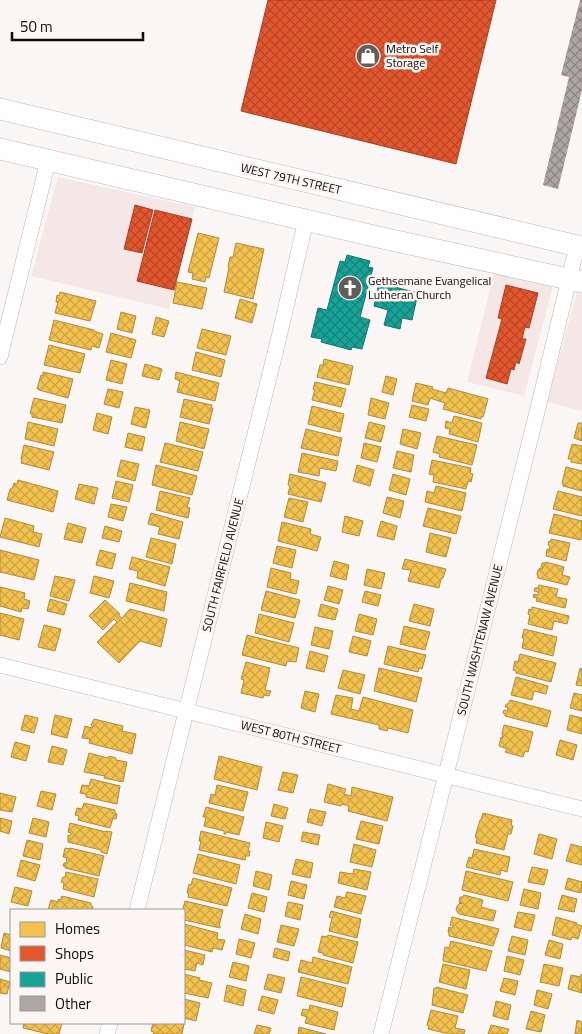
<svg xmlns="http://www.w3.org/2000/svg" width="582" height="1034" viewBox="0 0 582 1034" font-family="'Titillium Web',sans-serif">
<style>
.built{fill:#f6e7e7}
.homes{fill:url(#homes-cross-hatch);stroke:#af8a39}
.shops{fill:url(#shops-cross-hatch);stroke:#a54023}
.public{fill:url(#public-cross-hatch);stroke:#16756d}
.building{fill:url(#building-cross-hatch)}
.lines{fill:none;stroke-linecap:round;stroke-linejoin:round}
.minor-casing{stroke:#c1baba;stroke-width:16}
.secondary-casing{stroke:#c1baba;stroke-width:22}
.minor{stroke:#fefefe;stroke-width:15}
.secondary{stroke:#fefefe;stroke-width:21}
.labels{text-anchor:middle;stroke-width:5;stroke-linejoin:round;paint-order:stroke}
.poi-label{font-size:12px;fill:#120909;stroke:#fbf5f4;text-anchor:start}
.street-label{font-size:12px;fill:#120909;stroke:#fbf5f4}
</style>
<defs>
<pattern id="homes-cross-hatch" width="8" height="8" patternUnits="userSpaceOnUse" patternTransform="scale(1.25)"><rect width="8" height="8" fill="#f2c14e"/><path d="M0 0l8 8M0 8l8-8" fill="none" stroke="#cea443"/></pattern>
<pattern id="shops-cross-hatch" width="8" height="8" patternUnits="userSpaceOnUse" patternTransform="scale(1.25)"><rect width="8" height="8" fill="#e4572e"/><path d="M0 0l8 8M0 8l8-8" fill="none" stroke="#b74625"/></pattern>
<pattern id="public-cross-hatch" width="8" height="8" patternUnits="userSpaceOnUse" patternTransform="scale(1.25)"><rect width="8" height="8" fill="#17a398"/><path d="M0 0l8 8M0 8l8-8" fill="none" stroke="#13837a"/></pattern>
<pattern id="building-cross-hatch" width="8" height="8" patternUnits="userSpaceOnUse" patternTransform="scale(1.25)"><rect width="8" height="8" fill="#ada6a6"/><path d="M0 0l8 8M0 8l8-8" fill="none" stroke="#8b8585"/></pattern>
</defs>
<rect width="100%" height="100%" fill="#faf6f5"/>
<!-- built -->
<g class="built">
<polygon points="58,177 195,207 169,309 31,276"/>
<polygon points="494,273 553,286 524,396 467,382"/>
<polygon points="577,292 582,294 582,411 547,402"/>
</g>
<!-- homes -->
<g class="homes">
<polygon points="198,233 219,238 209,278 206,277 205,282 192,279 193,273 188,272"/>
<polygon points="236,243 264,249 253,299 224,292 229,267 228,267 230,257 233,257"/>
<polygon points="177,282 207,288 202,309 173,303"/>
<polygon points="60,292 96,301 90,321 55,313 58,302 56,302 57,295 59,296"/>
<polygon points="240,299 257,304 252,323 235,318"/>
<polygon points="121,312 136,316 132,333 117,329"/>
<polygon points="156,317 169,321 164,337 152,334"/>
<polygon points="54,320 94,330 94,331 103,334 99,348 92,346 91,350 49,340"/>
<polygon points="202,329 231,336 226,355 197,348"/>
<polygon points="111,333 136,340 131,358 106,352"/>
<polygon points="49,345 85,354 80,373 44,365"/>
<polygon points="196,352 225,360 221,377 192,370"/>
<polygon points="324,359 353,366 349,385 317,377 320,365 323,365"/>
<polygon points="111,360 127,364 122,384 106,380"/>
<polygon points="145,364 162,369 159,380 142,376"/>
<polygon points="43,372 73,379 68,398 39,390 39,389 37,389 41,375 43,376"/>
<polygon points="176,372 219,383 215,401 177,392 180,381 175,379"/>
<polygon points="386,376 397,379 393,395 382,392"/>
<polygon points="315,382 346,389 341,407 312,400 315,389 313,389"/>
<polygon points="416,383 433,387 432,389 446,393 448,388 485,398 488,399 483,417 481,416 481,419 443,409 445,403 430,398 428,405 412,401"/>
<polygon points="108,389 123,392 119,408 104,404"/>
<polygon points="34,398 66,405 62,423 32,417 32,414 30,413"/>
<polygon points="371,398 389,403 385,419 368,415"/>
<polygon points="184,399 212,405 211,408 213,408 209,424 180,417"/>
<polygon points="412,405 429,409 426,421 409,417"/>
<polygon points="312,406 344,414 340,432 308,424"/>
<polygon points="135,407 150,410 146,428 131,424"/>
<polygon points="97,413 112,417 108,434 93,430"/>
<polygon points="454,416 482,423 478,442 449,434 450,429 445,428 446,421 452,423"/>
<polygon points="28,422 58,429 54,446 25,439"/>
<polygon points="180,422 209,429 204,449 176,441"/>
<polygon points="369,422 385,426 381,442 365,438"/>
<polygon points="578,423 582,423 582,441 574,438"/>
<polygon points="306,429 342,438 338,456 301,448"/>
<polygon points="403,429 421,433 417,449 400,444"/>
<polygon points="128,433 145,437 142,451 125,447"/>
<polygon points="437,436 477,445 472,465 439,457 440,454 433,452"/>
<polygon points="165,443 203,452 198,471 160,462"/>
<polygon points="364,443 381,447 377,462 361,458"/>
<polygon points="572,444 582,446 582,464 571,462 571,459 568,459"/>
<polygon points="24,445 54,452 49,470 21,463 22,459 21,459"/>
<polygon points="397,451 414,455 411,472 393,468"/>
<polygon points="302,453 338,461 336,471 320,468 319,476 298,472"/>
<polygon points="121,460 139,464 135,481 117,476"/>
<polygon points="432,460 471,468 470,473 473,474 471,482 468,481 466,489 433,482 434,475 429,474"/>
<polygon points="156,465 197,476 192,495 152,485"/>
<polygon points="357,465 374,470 370,486 353,481"/>
<polygon points="566,467 582,471 582,491 563,486 563,484 562,483"/>
<polygon points="290,474 326,483 321,502 288,494 290,486 288,485"/>
<polygon points="393,474 410,479 406,495 389,490"/>
<polygon points="18,480 58,491 53,512 7,500 10,489 12,489 14,483 17,484"/>
<polygon points="116,481 133,485 129,502 112,498"/>
<polygon points="79,484 98,488 94,504 75,499"/>
<polygon points="436,486 466,493 462,511 425,502 427,491 434,493"/>
<polygon points="160,491 190,498 187,507 190,508 188,518 156,510"/>
<polygon points="558,491 582,497 582,516 553,509"/>
<polygon points="387,497 404,501 400,518 383,513"/>
<polygon points="289,498 308,502 303,522 284,517"/>
<polygon points="111,504 127,507 123,521 108,517"/>
<polygon points="428,508 461,516 456,534 423,526"/>
<polygon points="151,513 183,522 179,539 158,534 160,527 148,524"/>
<polygon points="554,514 582,521 581,540 549,533"/>
<polygon points="345,516 363,521 359,536 342,532"/>
<polygon points="5,518 34,526 33,532 42,534 39,547 0,537"/>
<polygon points="381,521 397,526 394,540 377,536"/>
<polygon points="282,522 311,529 310,534 321,537 317,551 278,541"/>
<polygon points="68,523 86,528 82,543 64,539"/>
<polygon points="105,526 122,531 119,542 102,538"/>
<polygon points="430,533 451,538 446,557 426,552"/>
<polygon points="151,538 176,544 172,564 146,557"/>
<polygon points="551,539 570,543 566,561 546,556 547,549 549,550 550,546 548,545 549,541 550,542"/>
<polygon points="277,546 296,550 292,568 273,563"/>
<polygon points="0,550 39,560 34,580 0,572"/>
<polygon points="100,550 116,554 112,569 96,565"/>
<polygon points="132,557 170,567 165,586 137,578 138,571 129,569"/>
<polygon points="405,559 446,569 443,578 441,579 439,588 408,581 411,570 402,569"/>
<polygon points="334,561 349,565 346,580 330,576"/>
<polygon points="546,562 564,567 562,575 570,577 567,585 538,578 537,574 538,570 540,568 542,569 543,567 541,567 542,563 545,563"/>
<polygon points="271,568 291,573 290,579 299,581 296,594 267,587"/>
<polygon points="367,569 385,573 381,589 364,585"/>
<polygon points="55,576 75,580 69,601 50,596"/>
<polygon points="94,576 114,581 109,598 90,593"/>
<polygon points="130,583 167,592 164,611 126,601"/>
<polygon points="539,585 558,589 556,597 567,599 565,608 536,601 537,598 533,597 534,594 538,595 538,592 534,591 535,588 538,588"/>
<polygon points="328,586 343,590 339,604 324,600"/>
<polygon points="0,587 25,593 24,599 30,601 28,609 22,608 21,612 0,606"/>
<polygon points="266,591 300,600 295,618 261,610"/>
<polygon points="365,591 381,595 378,606 362,602"/>
<polygon points="50,599 67,604 64,615 47,611"/>
<polygon points="105,600 120,614 118,615 122,618 130,609 167,619 161,647 140,641 119,663 97,642 117,622 114,619 103,630 89,616"/>
<polygon points="321,604 338,609 335,620 318,616"/>
<polygon points="414,604 434,609 430,626 409,621"/>
<polygon points="532,607 569,616 567,624 554,621 552,630 528,624 530,615 528,614 529,609 532,610"/>
<polygon points="0,613 24,619 19,640 0,635"/>
<polygon points="259,614 294,623 289,642 255,633"/>
<polygon points="359,614 377,619 373,635 355,631"/>
<polygon points="44,625 61,629 55,651 38,647"/>
<polygon points="404,626 430,632 425,650 400,644"/>
<polygon points="315,627 333,631 329,649 311,645"/>
<polygon points="524,629 557,637 553,656 522,648 524,638 522,638"/>
<polygon points="247,635 299,648 296,662 287,661 286,666 242,655"/>
<polygon points="353,636 371,641 367,656 349,652"/>
<polygon points="388,646 426,655 422,669 419,668 418,672 384,664"/>
<polygon points="310,651 328,656 324,672 306,668"/>
<polygon points="520,654 556,663 551,682 516,673 516,671 513,670 515,661 518,662"/>
<polygon points="246,662 270,668 265,690 271,691 269,696 264,695 263,698 241,693 244,680 241,679"/>
<polygon points="379,668 422,678 416,702 374,691"/>
<polygon points="580,668 582,669 582,686 576,685"/>
<polygon points="343,670 365,675 360,694 338,688"/>
<polygon points="516,677 548,686 546,694 534,691 532,700 511,695"/>
<polygon points="305,691 319,694 315,712 301,708"/>
<polygon points="574,693 582,695 582,711 570,708"/>
<polygon points="336,695 353,698 351,709 359,711 363,697 413,710 408,733 388,728 387,731 379,729 379,725 331,714"/>
<polygon points="510,700 551,711 547,727 505,716 505,714 503,713 504,710 507,711 508,707 505,707 506,704 508,704"/>
<polygon points="25,715 38,718 34,733 21,730"/>
<polygon points="55,715 72,719 67,738 51,734"/>
<polygon points="570,715 582,718 582,734 567,730"/>
<polygon points="94,719 123,726 122,731 136,734 132,754 89,743 90,739 82,738 85,726 92,728 92,726 91,725"/>
<polygon points="504,725 533,732 528,752 525,751 523,757 505,752 507,749 499,746 501,737 503,738 502,734"/>
<polygon points="560,740 577,745 573,760 556,755"/>
<polygon points="15,742 30,746 26,761 11,757"/>
<polygon points="52,746 67,750 63,765 48,762"/>
<polygon points="89,753 108,758 109,756 116,758 116,760 127,762 123,782 104,778 105,776 84,772"/>
<polygon points="219,756 262,767 257,790 214,779"/>
<polygon points="283,772 298,775 293,793 278,790"/>
<polygon points="91,779 120,786 117,804 86,797 86,794 80,793 82,785 89,786"/>
<polygon points="328,784 346,789 344,794 351,796 352,787 393,797 387,821 348,811 349,806 342,804 341,806 324,802"/>
<polygon points="217,785 248,792 243,811 209,803 211,794 215,795"/>
<polygon points="41,791 56,794 52,810 37,806"/>
<polygon points="0,793 16,797 12,812 0,810"/>
<polygon points="84,803 115,810 115,813 117,814 116,819 113,818 110,828 78,820 79,816 75,815 77,808 82,809"/>
<polygon points="274,804 288,808 285,819 271,816"/>
<polygon points="206,807 244,817 239,835 226,832 226,834 224,834 224,831 204,826 206,817 203,817"/>
<polygon points="310,809 326,812 322,826 307,822"/>
<polygon points="483,813 512,820 511,825 513,826 511,834 508,834 504,850 476,843 477,838 475,837 480,820 481,820"/>
<polygon points="0,818 12,821 9,834 0,831"/>
<polygon points="33,818 49,822 46,837 29,833"/>
<polygon points="361,821 383,826 379,844 356,839"/>
<polygon points="266,822 283,826 279,842 263,838"/>
<polygon points="70,823 106,832 106,831 112,832 107,854 101,852 101,850 68,842 68,835 70,836 71,833 68,832"/>
<polygon points="201,831 250,843 248,851 250,851 249,856 246,856 245,860 199,850 201,841 199,841"/>
<polygon points="303,832 320,835 318,845 301,841"/>
<polygon points="539,834 557,839 552,859 534,854"/>
<polygon points="27,840 43,844 40,860 23,856"/>
<polygon points="354,844 376,850 372,867 350,862"/>
<polygon points="571,844 582,847 582,865 566,861"/>
<polygon points="65,848 70,849 70,848 104,856 99,876 65,868 65,866 63,866 64,863 66,863 67,858 63,857"/>
<polygon points="474,849 510,857 507,872 501,870 500,875 466,867 469,857 472,858"/>
<polygon points="198,854 240,865 236,884 193,873"/>
<polygon points="296,859 313,863 310,878 292,874"/>
<polygon points="21,860 40,865 35,881 17,876"/>
<polygon points="532,867 548,870 544,885 528,882"/>
<polygon points="354,869 371,872 367,890 338,883 340,872 353,874"/>
<polygon points="256,871 272,875 269,890 253,886"/>
<polygon points="466,871 513,882 508,901 462,890"/>
<polygon points="66,872 98,879 94,897 63,889 64,883 61,882 63,877 65,877"/>
<polygon points="193,878 232,888 227,906 188,897 189,893 187,893 189,884 191,885"/>
<polygon points="568,878 582,882 581,893 565,889"/>
<polygon points="291,881 307,885 304,899 288,895"/>
<polygon points="15,887 32,891 28,906 11,902"/>
<polygon points="524,889 541,893 538,909 520,905"/>
<polygon points="347,892 366,896 361,914 334,907 337,896 345,898"/>
<polygon points="252,893 267,897 264,912 248,908"/>
<polygon points="464,895 483,900 481,907 496,911 493,921 459,914 456,910 457,906 460,903 461,904 462,903 459,902 460,897 463,897"/>
<polygon points="562,895 577,899 574,912 558,909"/>
<polygon points="62,896 91,903 91,906 93,907 92,910 48,910 51,900 58,902 58,899 60,900"/>
<polygon points="185,901 223,910 219,926 220,926 220,928 184,920 184,909 183,908"/>
<polygon points="288,902 303,905 300,920 285,916"/>
<polygon points="331,911 361,919 357,938 329,931 332,918 329,917"/>
<polygon points="518,912 535,915 531,931 514,927"/>
<polygon points="245,914 261,919 258,934 241,929"/>
<polygon points="452,917 499,929 493,946 449,936 449,933 448,932 449,927 452,928 453,926 450,925"/>
<polygon points="556,917 577,923 576,924 582,926 578,939 572,937 571,940 552,935"/>
<polygon points="184,924 218,933 217,939 225,940 222,950 213,948 212,952 184,945"/>
<polygon points="281,925 299,929 294,946 277,942"/>
<polygon points="4,933 11,935 11,951 1,948"/>
<polygon points="328,935 358,942 353,963 323,955 323,953 318,952 322,936 327,937"/>
<polygon points="512,936 528,940 525,955 508,951"/>
<polygon points="239,939 255,943 251,958 236,954"/>
<polygon points="549,940 563,944 560,959 545,955"/>
<polygon points="451,941 492,951 486,971 443,961 443,959 445,947 449,948"/>
<polygon points="275,948 290,952 288,961 273,957"/>
<polygon points="184,950 205,955 203,965 197,963 195,971 184,969"/>
<polygon points="0,955 11,958 11,972 0,969"/>
<polygon points="507,956 524,960 520,975 504,971"/>
<polygon points="313,957 352,967 348,984 298,972 301,960 312,963"/>
<polygon points="233,962 249,966 246,981 229,977"/>
<polygon points="443,964 470,970 466,989 439,982"/>
<polygon points="544,964 563,968 559,986 540,982"/>
<polygon points="184,974 200,978 199,980 212,983 208,998 184,993"/>
<polygon points="268,974 285,978 281,993 264,989"/>
<polygon points="581,974 582,993 568,989 571,975 581,977"/>
<polygon points="301,977 346,988 342,1007 297,996"/>
<polygon points="504,978 518,981 515,995 500,991"/>
<polygon points="0,979 10,982 7,994 0,993"/>
<polygon points="227,985 246,990 243,1006 224,1001"/>
<polygon points="436,987 468,995 463,1013 432,1005 434,988 436,989"/>
<polygon points="537,990 552,994 548,1009 534,1005"/>
<polygon points="262,996 278,1000 274,1014 258,1010"/>
<polygon points="184,999 200,1003 196,1021 184,1018"/>
<polygon points="496,1001 511,1005 508,1020 493,1016"/>
<polygon points="310,1005 338,1012 334,1030 305,1023 307,1017 301,1015 303,1009 309,1010"/>
<polygon points="431,1010 458,1016 455,1028 465,1030 464,1034 449,1034 428,1029 429,1026 427,1025"/>
<polygon points="531,1011 545,1015 541,1032 526,1029"/>
<polygon points="577,1020 582,1022 582,1034 575,1034"/>
<polygon points="24,1023 62,1023 59,1034 48,1034 23,1028"/>
<polygon points="153,1023 179,1023 184,1024 182,1034 153,1034 154,1032 151,1031"/>
<polygon points="257,1025 271,1028 269,1034 254,1034"/>
<polygon points="491,1025 509,1029 507,1034 488,1034"/>
<polygon points="299,1027 326,1034 298,1034"/>
</g>
<!-- shops -->
<g class="shops">
<polygon points="268,0 496,0 456,164 241,111"/>
<polygon points="135,205 153,210 142,253 124,249"/>
<polygon points="155,210 192,219 174,290 137,281"/>
<polygon points="506,285 538,293 529,328 525,327 522,339 526,339 519,364 516,362 514,370 511,369 507,384 486,378 502,319 498,318"/>
</g>
<!-- public -->
<g class="public">
<polygon points="347,255 370,261 368,267 373,268 360,317 370,320 362,349 352,347 351,350 321,342 322,339 311,337 318,308 327,310 340,261 345,262"/>
<polygon points="379,283 418,293 412,320 402,318 400,329 384,325 388,310 374,306"/>
</g>
<!-- building -->
<polygon class="building" points="580,0 582,0 582,90 558,189 543,185 569,77 561,75"/>
<g class="lines">
<!-- minor casing -->
<g class="minor-casing">
<g id="minor">
<polyline points="0,357 48,161"/>
<polyline points="0,665 582,809"/>
<polyline points="137,910 279,337 306,220"/>
<polyline points="107,1034 110,1023"/>
<polyline points="381,1034 540,400 577,246"/>
</g>
</g>
<!-- secondary casing -->
<g class="secondary-casing">
<g id="secondary">
<polyline points="0,109 582,247"/>
<polyline points="0,149 378,237 582,282"/>
</g>
</g>
<!-- minor -->
<use href="#minor" class="minor"/>
<!-- secondary -->
<use href="#secondary" class="secondary"/>
</g>
<!-- icons -->
<defs>
<g id="shop-disc" transform="scale(1.25)"><circle r="9.5" fill="#635c5c" stroke="#fbf5f4"/><path d="M-5-2.5h2.3a2.7 3.5 0 0 1 5.4 0H5L5.5 6h-11ZM-1.5-2.5h3a1.5 2.3 0 0 0-3 0Z" fill="#fff"/></g>
<g id="church-disc" transform="scale(1.25)"><circle r="9.5" fill="#635c5c" stroke="#fbf5f4"/><path d="M-1.2-6h2.4v3.5h3.3v2.4h-3.3V6h-2.4V-.1h-3.3v-2.4h3.3Z" fill="#fff"/></g>
</defs>
<g fill-rule="evenodd">
<use href="#shop-disc" x="368" y="56"/>
<use href="#church-disc" x="350" y="288"/>
</g>
<g class="labels">
<!-- poi labels -->
<g class="poi-label">
<text x="386" y="53">Metro Self<tspan x="386" dy="14">Storage</tspan></text>
<text x="368" y="285">Gethsemane Evangelical<tspan x="368" dy="14">Lutheran Church</tspan></text>
</g>
<!-- street labels -->
<g class="street-label">
<text transform="translate(291 179) rotate(13)" y="4">WEST 79TH STREET</text>
<text transform="translate(223 565) rotate(-76)" y="4">SOUTH FAIRFIELD AVENUE</text>
<text transform="translate(480 640) rotate(-76)" y="4">SOUTH WASHTENAW AVENUE</text>
<text transform="translate(291 737) rotate(14)" y="4">WEST 80TH STREET</text>
</g>
</g>
<!-- legend -->
<rect x="10" y="909" width="175" height="115" fill="#fbf5f4" stroke="#9e9796"/>
<rect x="20" y="922" width="25" height="15" fill="#f2c14e" stroke="#9e9796"/>
<text x="55" y="934" font-size="15" fill="#120909">Homes</text>
<rect x="20" y="946" width="25" height="15" fill="#e4572e" stroke="#9e9796"/>
<text x="55" y="959" font-size="15" fill="#120909">Shops</text>
<rect x="20" y="972" width="25" height="15" fill="#17a398" stroke="#9e9796"/>
<text x="55" y="984" font-size="15" fill="#120909">Public</text>
<rect x="20" y="996" width="25" height="15" fill="#ada6a6" stroke="#9e9796"/>
<text x="55" y="1009" font-size="15" fill="#120909">Other</text>
<!-- scale -->
<path d="M12 32v8h131v-8" fill="none" stroke="#120909" stroke-width="2.5"/>
<text x="20" y="32" font-size="15" fill="#120909" stroke="#fbf5f4" stroke-width="4" paint-order="stroke">50 m</text>
</svg>
